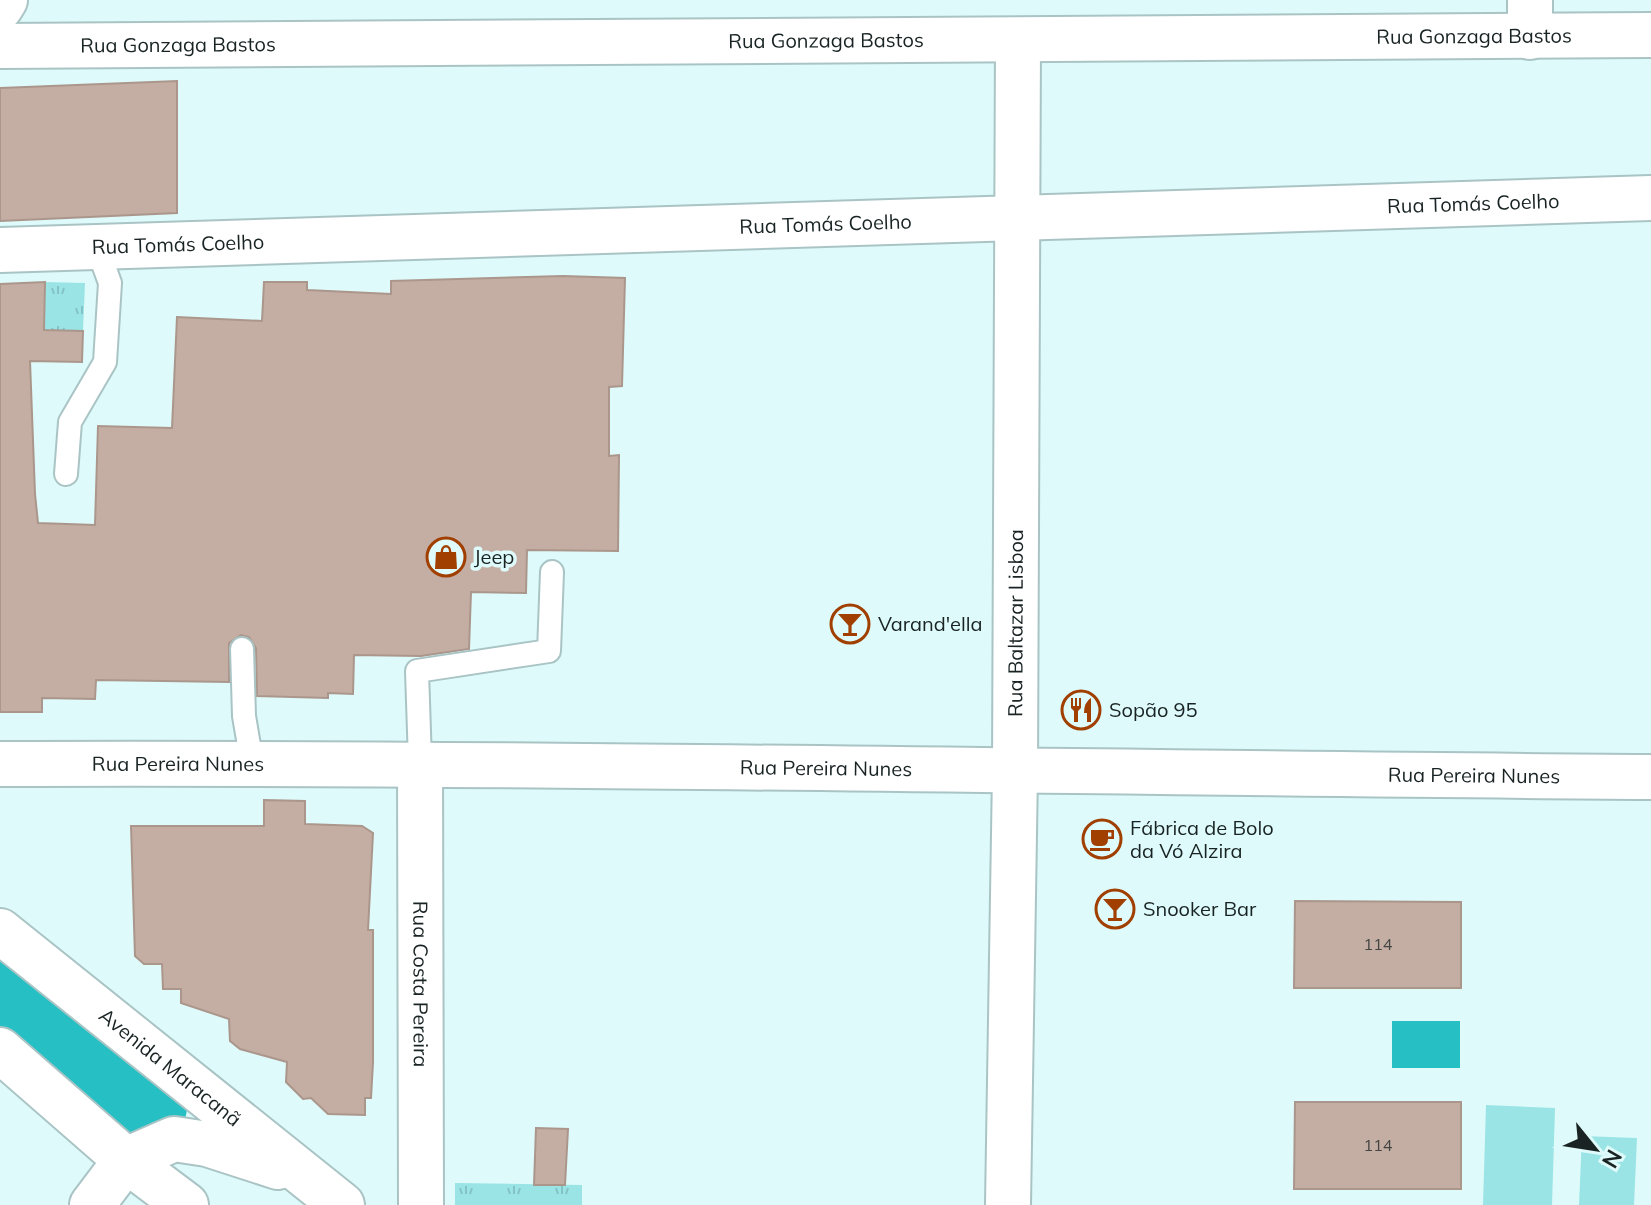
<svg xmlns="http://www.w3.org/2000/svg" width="1651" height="1205" viewBox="0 0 1651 1205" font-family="Mulish,sans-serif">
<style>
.grass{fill:url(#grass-tufts)}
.park{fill:#9ae4e6}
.water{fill:#26c0c4}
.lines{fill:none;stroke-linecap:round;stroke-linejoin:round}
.river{stroke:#26c0c4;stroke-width:70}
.building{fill:#c4aea4;stroke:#ab968c;stroke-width:2}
.service-casing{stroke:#aac4c5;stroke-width:26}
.minor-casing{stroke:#aac4c5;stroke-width:48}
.tertiary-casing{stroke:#aac4c5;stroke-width:48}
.secondary-casing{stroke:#aac4c5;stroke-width:48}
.service{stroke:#fff;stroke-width:22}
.minor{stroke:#fff;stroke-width:44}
.tertiary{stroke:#fff;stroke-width:44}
.secondary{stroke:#fff;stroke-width:44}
.labels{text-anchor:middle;stroke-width:7;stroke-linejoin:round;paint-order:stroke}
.number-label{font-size:16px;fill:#444643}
.street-label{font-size:20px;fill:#192323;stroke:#defafa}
.poi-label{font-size:20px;fill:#192323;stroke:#defafa;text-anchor:start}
</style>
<defs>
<pattern id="grass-tufts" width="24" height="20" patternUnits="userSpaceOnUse" patternTransform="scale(2)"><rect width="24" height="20" fill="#9ae4e6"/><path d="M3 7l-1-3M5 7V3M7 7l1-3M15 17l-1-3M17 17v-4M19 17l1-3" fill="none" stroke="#84c3c5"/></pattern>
</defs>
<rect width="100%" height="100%" fill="#defafa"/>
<!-- grass -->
<g class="grass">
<polygon points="45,282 85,283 83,331 44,330"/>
<polygon points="455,1183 582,1185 582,1205 455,1205"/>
</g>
<!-- park -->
<g class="park">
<polygon points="1486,1105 1555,1108 1552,1205 1483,1205"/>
<polygon points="1582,1136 1637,1138 1634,1205 1579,1205"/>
</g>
<!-- water -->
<rect class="water" x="1392" y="1021" width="68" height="47"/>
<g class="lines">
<!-- river -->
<polyline class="river" points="0,987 152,1107"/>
</g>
<!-- building -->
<g class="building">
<polygon points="177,81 177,213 0,221 0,88"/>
<polygon points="563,276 625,278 622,386 609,387 609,456 619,455 618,551 527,550 526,593 471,592 469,649 421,656 354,655 353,694 328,693 328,698 257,696 256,648 249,637 241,635 229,643 229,682 96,680 95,699 42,698 42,712 0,712 0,284 45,282 44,330 83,331 82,362 30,361 35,494 38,523 95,525 98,426 172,428 177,317 262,321 264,282 307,282 307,290 391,294 391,281"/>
<polygon points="264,800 305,801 305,824 362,826 373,833 368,930 373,930 373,1062 371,1098 365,1098 365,1115 328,1114 311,1098 303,1099 286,1082 287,1062 240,1049 230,1041 229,1019 181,1003 181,989 163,989 162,964 144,964 135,956 131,826 264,826"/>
<polygon points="1295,901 1461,902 1461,988 1294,988"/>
<polygon points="1295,1102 1461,1102 1461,1189 1294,1189"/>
<polygon points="536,1128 568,1129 565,1185 534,1185"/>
</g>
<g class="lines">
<!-- service casing -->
<g class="service-casing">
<g id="service">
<polyline points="66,474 70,422 105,362 110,283 98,250"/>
<polyline points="242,649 244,716 252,763"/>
<polyline points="420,762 417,671 549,651 552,572"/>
</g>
</g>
<!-- minor casing -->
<g class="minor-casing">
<g id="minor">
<polyline points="1530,37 1530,0"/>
<path id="s1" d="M 0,250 L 1651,198"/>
<path id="s2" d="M 420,762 L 421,1205"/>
<polyline points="92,1205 126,1160"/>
<path id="s3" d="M 1008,1205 L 1015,772 L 1018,41"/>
</g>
</g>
<!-- tertiary casing -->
<g class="tertiary-casing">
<g id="tertiary">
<path id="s4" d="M 0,46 L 1651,35"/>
</g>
</g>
<!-- secondary casing -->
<g class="secondary-casing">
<g id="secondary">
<polyline points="0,8 5,0"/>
<path id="s5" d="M 0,764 C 550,762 1101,773 1651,777"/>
<path id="s6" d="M 0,931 L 342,1205"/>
<polyline points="0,1050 126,1160 186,1205"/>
<polyline points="126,1160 174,1139 207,1144 278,1167"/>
</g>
</g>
<!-- service -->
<use href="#service" class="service"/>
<!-- minor -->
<use href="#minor" class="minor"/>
<!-- tertiary -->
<use href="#tertiary" class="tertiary"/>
<!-- secondary -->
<use href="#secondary" class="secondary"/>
</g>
<!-- icons -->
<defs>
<g id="shop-ring" transform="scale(2)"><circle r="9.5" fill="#defafa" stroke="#a13f00" stroke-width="1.5"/><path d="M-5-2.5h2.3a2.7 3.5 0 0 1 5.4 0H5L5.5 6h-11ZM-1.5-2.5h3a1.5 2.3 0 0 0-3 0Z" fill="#a13f00"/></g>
<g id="bar-ring" transform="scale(2)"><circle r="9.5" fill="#defafa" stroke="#a13f00" stroke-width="1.5"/><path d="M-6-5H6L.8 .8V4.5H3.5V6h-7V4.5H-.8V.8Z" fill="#a13f00"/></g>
<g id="restaurant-ring" transform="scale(2)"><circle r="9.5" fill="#defafa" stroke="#a13f00" stroke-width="1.5"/><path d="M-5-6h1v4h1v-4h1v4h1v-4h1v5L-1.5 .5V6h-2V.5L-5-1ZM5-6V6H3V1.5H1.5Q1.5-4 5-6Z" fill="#a13f00"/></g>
<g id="cafe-ring" transform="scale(2)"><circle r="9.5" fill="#defafa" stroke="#a13f00" stroke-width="1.5"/><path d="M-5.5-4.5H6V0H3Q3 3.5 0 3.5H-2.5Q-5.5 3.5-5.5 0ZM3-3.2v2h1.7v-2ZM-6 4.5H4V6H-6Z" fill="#a13f00"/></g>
</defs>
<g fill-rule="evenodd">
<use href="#shop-ring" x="446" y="557"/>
<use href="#bar-ring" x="850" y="624"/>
<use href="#restaurant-ring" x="1081" y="710"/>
<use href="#cafe-ring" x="1102" y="839"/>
<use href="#bar-ring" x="1115" y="909"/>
</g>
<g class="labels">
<!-- number labels -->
<g class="number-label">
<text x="1378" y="950">114</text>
<text x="1378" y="1151">114</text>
</g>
<!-- street labels -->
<g class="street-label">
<text dy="7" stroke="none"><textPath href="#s4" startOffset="1474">Rua Gonzaga Bastos</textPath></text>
<text dy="7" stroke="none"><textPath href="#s4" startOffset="826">Rua Gonzaga Bastos</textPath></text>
<text dy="7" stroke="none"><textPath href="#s4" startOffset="178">Rua Gonzaga Bastos</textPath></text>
<text dy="7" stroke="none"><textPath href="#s1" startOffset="1474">Rua Tomás Coelho</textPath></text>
<text dy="7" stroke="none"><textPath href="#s1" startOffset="826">Rua Tomás Coelho</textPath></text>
<text dy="7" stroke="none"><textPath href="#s1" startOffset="178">Rua Tomás Coelho</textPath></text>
<text dy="7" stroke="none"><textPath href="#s3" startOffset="582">Rua Baltazar Lisboa</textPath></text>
<text dy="7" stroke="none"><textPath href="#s5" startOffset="178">Rua Pereira Nunes</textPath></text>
<text dy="7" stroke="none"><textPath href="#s5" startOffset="826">Rua Pereira Nunes</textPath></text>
<text dy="7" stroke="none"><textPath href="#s5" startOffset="1474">Rua Pereira Nunes</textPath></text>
<text dy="7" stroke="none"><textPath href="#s2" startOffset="222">Rua Costa Pereira</textPath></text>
<text dy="7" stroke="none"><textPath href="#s6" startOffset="218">Avenida Maracanã</textPath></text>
</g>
<!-- poi labels -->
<g class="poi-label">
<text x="474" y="564">Jeep</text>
<text x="878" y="631">Varand'ella</text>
<text x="1109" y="717">Sopão 95</text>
<text x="1130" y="835">Fábrica de Bolo<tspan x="1130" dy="23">da Vó Alzira</tspan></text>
<text x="1143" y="916">Snooker Bar</text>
</g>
</g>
<!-- north arrow -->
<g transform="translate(1595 1149) rotate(120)" stroke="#defafa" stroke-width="6" paint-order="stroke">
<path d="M0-6L14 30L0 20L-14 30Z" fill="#192323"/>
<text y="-12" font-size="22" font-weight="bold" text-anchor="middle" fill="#192323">N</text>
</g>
</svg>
